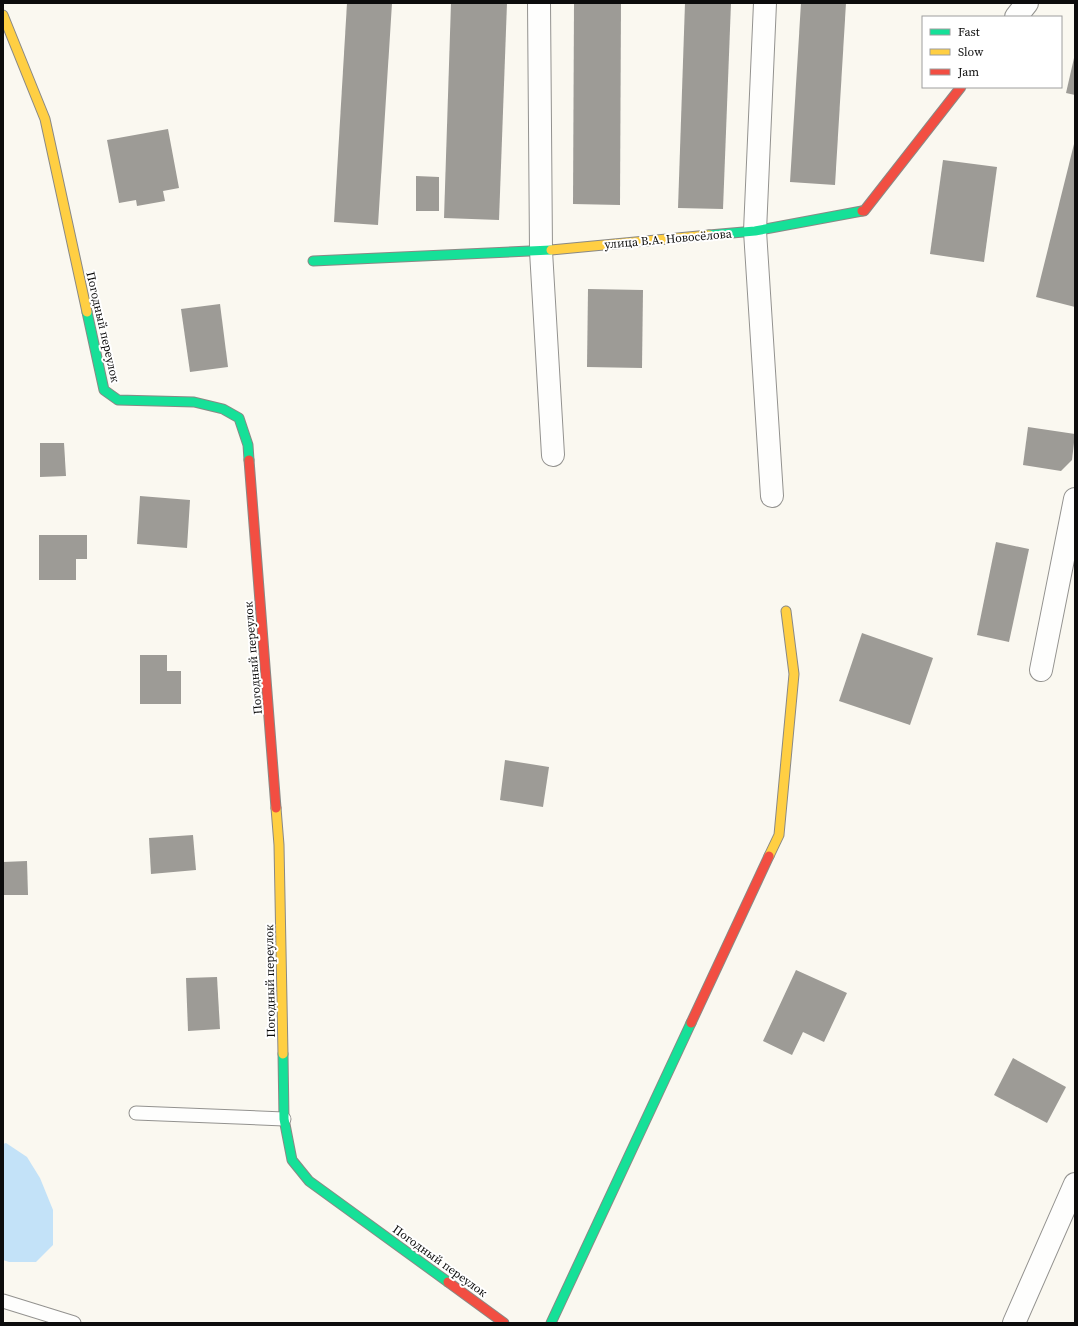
<svg xmlns="http://www.w3.org/2000/svg" width="1078" height="1326" viewBox="0 0 1078 1326" font-family="'Source Serif 4',serif">
<style>
.water{fill:#c3e2f8}
.building{fill:#9d9b96}
.lines{fill:none;stroke-linecap:round;stroke-linejoin:round}
.lane-casing{stroke:#93928f;stroke-width:15}
.street-casing{stroke:#93928f;stroke-width:24}
.fast-casing{stroke:#8a8985;stroke-width:11}
.slow-casing{stroke:#8a8985;stroke-width:11}
.jam-casing{stroke:#8a8985;stroke-width:11}
.lane{stroke:#fefefd;stroke-width:13}
.street{stroke:#fefefd;stroke-width:22}
.fast{stroke:#16e098;stroke-width:9}
.slow{stroke:#ffcf43;stroke-width:9}
.jam{stroke:#f24e42;stroke-width:9}
.labels{text-anchor:middle;stroke-width:4;stroke-linejoin:round;paint-order:stroke}
.street-label{font-size:12px;fill:#0c0c0c;stroke:#fff}
</style>
<rect width="100%" height="100%" fill="#faf8f0"/>
<!-- water -->
<polygon class="water" points="6,1143 27,1157 40,1178 53,1210 53,1245 36,1262 9,1262 3,1260 3,1144"/>
<!-- building -->
<g class="building">
<polygon points="347,3 392,3 378,225 334,222"/>
<polygon points="451,3 507,3 499,220 444,218"/>
<polygon points="574,3 621,3 620,205 573,204"/>
<polygon points="685,3 731,3 723,209 678,208"/>
<polygon points="801,3 846,3 835,185 790,182"/>
<polygon points="1074,58 1075,58 1075,95 1066,93"/>
<polygon points="168,129 179,188 163,191 165,201 137,206 136,200 119,203 107,140"/>
<polygon points="1074,144 1075,144 1075,307 1036,297"/>
<polygon points="943,160 997,167 984,262 930,254"/>
<polygon points="416,176 439,177 439,211 416,211"/>
<polygon points="588,289 643,290 642,368 587,367"/>
<polygon points="220,304 228,367 190,372 181,309"/>
<polygon points="1028,427 1075,434 1072,460 1061,471 1023,465"/>
<polygon points="40,443 64,443 66,476 40,477"/>
<polygon points="140,496 190,500 187,548 137,544"/>
<polygon points="39,535 87,535 87,559 76,559 76,580 39,580"/>
<polygon points="996,542 1029,549 1009,642 977,635"/>
<polygon points="862,633 933,658 910,725 839,701"/>
<polygon points="140,655 167,655 167,671 181,671 181,704 140,704"/>
<polygon points="505,760 549,767 543,807 500,800"/>
<polygon points="193,835 196,870 151,874 149,838"/>
<polygon points="27,861 28,895 3,895 3,862"/>
<polygon points="796,970 847,993 824,1042 803,1032 792,1055 763,1041"/>
<polygon points="217,977 220,1029 188,1031 186,978"/>
<polygon points="1013,1058 1066,1087 1047,1123 994,1095"/>
</g>
<g class="lines">
<!-- lane casing -->
<g class="lane-casing">
<g id="lane">
<polyline points="136,1113 284,1119"/>
<polyline points="3,1301 74,1323"/>
</g>
</g>
<!-- street casing -->
<g class="street-casing">
<g id="street">
<polyline points="539,3 541,251 553,455"/>
<polyline points="765,3 755,231 772,496"/>
<polyline points="1016,17 1027,3"/>
<polyline points="1041,670 1075,499"/>
<polyline points="1014,1323 1075,1184"/>
</g>
</g>
<!-- fast casing -->
<g class="fast-casing">
<g id="fast">
<polyline points="709,235 755,231 862,211"/>
<polyline points="313,261 551,250"/>
<polyline points="87,312 104,390 118,400 194,402 223,409 239,418 248,445 249,460"/>
<polyline points="283,1054 284,1119 292,1160 309,1181 448,1282"/>
<polyline points="551,1323 691,1023"/>
</g>
</g>
<!-- slow casing -->
<g class="slow-casing">
<g id="slow">
<polyline points="3,15 45,119 87,312"/>
<polyline points="551,250 709,235"/>
<polyline points="276,808 279,845 283,1054"/>
<polyline points="769,856 779,835 794,674 786,611"/>
</g>
</g>
<!-- jam casing -->
<g class="jam-casing">
<g id="jam">
<polyline points="862,211 864,211 961,87"/>
<polyline points="249,460 276,808"/>
<polyline points="691,1023 769,856"/>
<polyline points="448,1282 504,1323"/>
</g>
</g>
<!-- lane -->
<use href="#lane" class="lane"/>
<!-- street -->
<use href="#street" class="street"/>
<!-- fast -->
<use href="#fast" class="fast"/>
<!-- slow -->
<use href="#slow" class="slow"/>
<!-- jam -->
<use href="#jam" class="jam"/>
</g>
<g class="labels">
<!-- street labels -->
<g class="street-label">
<text transform="translate(668 239) rotate(-5)" y="4">улица В.А. Новосёлова</text>
<text transform="translate(103 327) rotate(77)" y="4">Погодный переулок</text>
<text transform="translate(253 658) rotate(-95)" y="4">Погодный переулок</text>
<text transform="translate(270 981) rotate(-91)" y="4">Погодный переулок</text>
<text transform="translate(440 1261) rotate(36)" y="4">Погодный переулок</text>
</g>
</g>
<!-- border -->
<rect width="1078" height="1326" fill="none" stroke="#0c0c0c" stroke-width="8"/>
<!-- legend -->
<rect x="922" y="16" width="140" height="72" fill="#ffffff" stroke="#9e9e9e"/>
<rect x="930" y="29" width="20" height="6" fill="#16e098" stroke="#9e9e9e"/>
<text x="958" y="36" font-size="12" fill="#0c0c0c">Fast</text>
<rect x="930" y="49" width="20" height="6" fill="#ffcf43" stroke="#9e9e9e"/>
<text x="958" y="56" font-size="12" fill="#0c0c0c">Slow</text>
<rect x="930" y="69" width="20" height="6" fill="#f24e42" stroke="#9e9e9e"/>
<text x="958" y="76" font-size="12" fill="#0c0c0c">Jam</text>
</svg>
